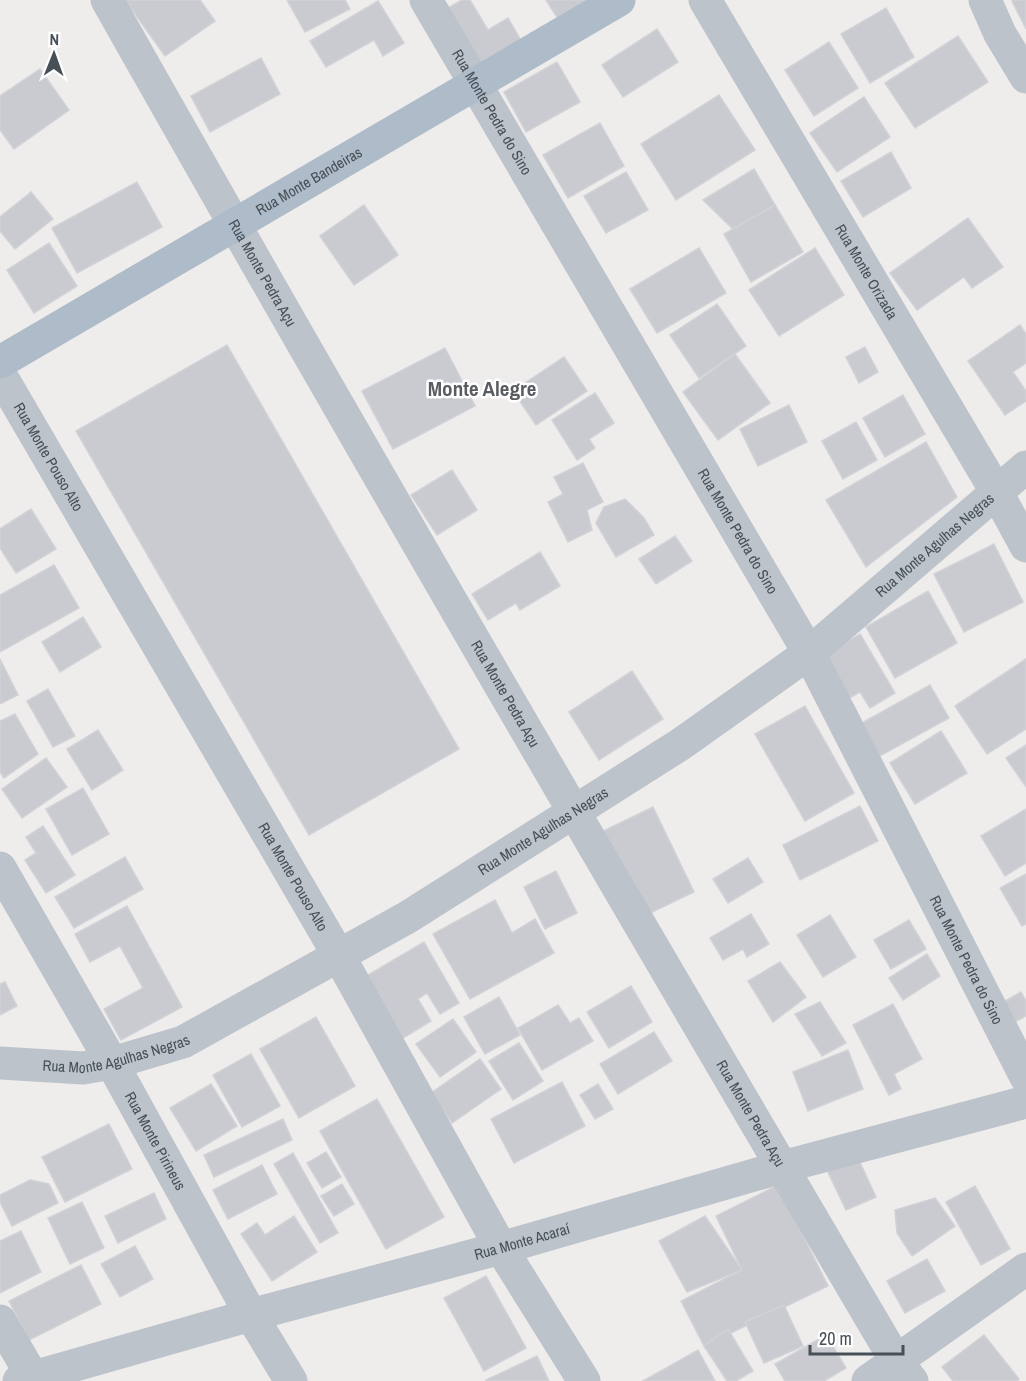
<svg xmlns="http://www.w3.org/2000/svg" width="1026" height="1381" viewBox="0 0 1026 1381" font-family="'Archivo Narrow',sans-serif">
<style>
.building{fill:#cacbd0;stroke:#d1d2d7;stroke-width:1.5}
.lines{fill:none;stroke-linecap:round;stroke-linejoin:round}
.minor{stroke:#bcc3ca;stroke-width:33}
.major{stroke:#aebbc8;stroke-width:33}
.labels{text-anchor:middle;stroke-width:5;stroke-linejoin:round;paint-order:stroke}
.street-label{font-size:15px;fill:#474f57;stroke:#fff}
.district-label{font-size:21px;font-weight:bold;fill:#595c60;stroke:#fff}
</style>
<rect width="100%" height="100%" fill="#efecec"/>
<!-- building -->
<g class="building">
<polygon points="125,0 200,0 215,21 165,56"/>
<polygon points="287,0 345,0 350,9 305,32"/>
<polygon points="462,0 470,0 488,30 508,18 523,44 473,72 439,13"/>
<polygon points="546,0 590,0 558,19"/>
<polygon points="1013,0 1026,0 1026,29 1012,1"/>
<polygon points="378,1 404,43 383,56 374,40 326,67 310,41"/>
<polygon points="886,8 914,57 870,83 841,34"/>
<polygon points="657,29 678,62 623,97 602,65"/>
<polygon points="958,36 988,82 915,128 885,83"/>
<polygon points="829,42 858,88 814,116 785,70"/>
<polygon points="261,58 280,94 210,132 191,96"/>
<polygon points="557,62 580,102 526,132 504,92"/>
<polygon points="40,69 69,110 14,149 0,130 0,96"/>
<polygon points="719,95 755,150 676,200 641,144"/>
<polygon points="864,97 890,137 837,172 810,133"/>
<polygon points="600,123 624,166 568,198 543,155"/>
<polygon points="891,152 911,188 863,217 841,181"/>
<polygon points="754,169 775,205 733,229 703,200"/>
<polygon points="626,172 648,210 606,233 584,196"/>
<polygon points="137,182 162,227 77,273 52,228"/>
<polygon points="31,192 53,219 15,249 0,231 0,217"/>
<polygon points="364,205 398,255 354,285 320,236"/>
<polygon points="775,205 803,252 751,282 724,234"/>
<polygon points="968,218 1003,267 972,288 964,277 917,310 890,273"/>
<polygon points="49,243 77,286 34,313 7,270"/>
<polygon points="699,248 726,293 657,333 630,289"/>
<polygon points="815,248 844,295 779,336 749,290"/>
<polygon points="717,304 746,346 699,378 670,335"/>
<polygon points="1020,325 1026,334 1026,363 1013,372 1026,391 1026,401 1005,415 968,361"/>
<polygon points="227,345 459,749 309,835 76,431"/>
<polygon points="865,347 878,372 859,383 846,357"/>
<polygon points="445,348 475,406 393,449 362,391"/>
<polygon points="735,354 770,403 718,440 683,392"/>
<polygon points="564,357 587,391 536,425 513,391"/>
<polygon points="595,393 614,423 589,439 595,448 577,460 552,420"/>
<polygon points="903,395 925,434 885,457 863,418"/>
<polygon points="789,405 807,442 758,466 740,429"/>
<polygon points="856,422 877,460 843,479 822,441"/>
<polygon points="926,442 957,497 866,567 826,500"/>
<polygon points="583,463 603,502 587,510 592,530 568,542 548,502 563,494 554,477"/>
<polygon points="452,470 477,510 437,535 411,495"/>
<polygon points="625,499 644,518 654,535 616,557 596,523 604,507"/>
<polygon points="31,509 56,549 16,573 0,548 0,529"/>
<polygon points="675,536 692,561 656,584 639,559"/>
<polygon points="994,544 1023,602 964,632 934,574"/>
<polygon points="540,552 560,586 520,610 516,603 488,620 472,594"/>
<polygon points="54,565 79,608 0,652 0,595"/>
<polygon points="928,591 957,643 895,678 866,627"/>
<polygon points="83,617 101,647 60,672 42,642"/>
<polygon points="860,634 895,693 870,708 860,692 846,700 821,658"/>
<polygon points="0,659 18,695 0,704"/>
<polygon points="1026,659 1026,729 987,754 955,706"/>
<polygon points="632,671 663,719 599,760 569,712"/>
<polygon points="930,685 949,718 878,757 860,724"/>
<polygon points="48,689 75,736 53,747 27,701"/>
<polygon points="805,706 854,793 805,821 755,734"/>
<polygon points="15,714 38,754 4,778 0,772 0,721"/>
<polygon points="98,730 123,770 92,790 67,749"/>
<polygon points="941,731 967,773 915,804 890,763"/>
<polygon points="1026,745 1026,787 1006,758"/>
<polygon points="46,758 67,787 22,818 2,789"/>
<polygon points="83,788 109,834 72,855 46,809"/>
<polygon points="860,806 878,841 800,880 783,845"/>
<polygon points="653,807 694,892 644,916 603,831"/>
<polygon points="1026,809 1026,863 1005,876 981,836"/>
<polygon points="43,826 75,875 46,893 25,860 36,853 26,837"/>
<polygon points="125,857 143,889 74,928 55,897"/>
<polygon points="748,858 763,882 728,903 713,879"/>
<polygon points="556,871 577,913 545,929 524,887"/>
<polygon points="1026,874 1026,924 1022,926 1000,888"/>
<polygon points="495,900 512,933 535,919 554,953 470,999 433,934"/>
<polygon points="127,906 182,1007 121,1040 104,1009 143,988 120,946 90,962 75,934"/>
<polygon points="751,914 769,944 747,957 743,949 723,960 710,938"/>
<polygon points="830,915 856,957 823,977 797,935"/>
<polygon points="909,920 926,949 891,969 874,940"/>
<polygon points="424,942 459,1003 440,1014 427,993 418,999 431,1021 400,1040 363,978"/>
<polygon points="927,954 940,976 903,1000 889,978"/>
<polygon points="780,962 806,997 773,1022 748,981"/>
<polygon points="5,982 17,1006 0,1015 0,984"/>
<polygon points="631,986 652,1022 609,1048 587,1012"/>
<polygon points="1021,992 1026,1001 1026,1016 1009,1025 998,1005"/>
<polygon points="499,997 520,1035 485,1054 464,1017"/>
<polygon points="820,1002 846,1043 822,1056 795,1014"/>
<polygon points="893,1004 922,1059 894,1074 901,1089 889,1095 853,1025"/>
<polygon points="558,1005 570,1023 579,1018 593,1041 542,1070 518,1028"/>
<polygon points="316,1017 355,1086 299,1118 260,1049"/>
<polygon points="453,1019 476,1052 440,1077 416,1044"/>
<polygon points="654,1032 672,1061 618,1094 600,1064"/>
<polygon points="519,1043 543,1081 513,1100 489,1061"/>
<polygon points="848,1050 863,1089 808,1111 793,1072"/>
<polygon points="251,1054 280,1106 242,1127 213,1075"/>
<polygon points="480,1059 501,1089 452,1123 431,1093"/>
<polygon points="562,1082 585,1126 514,1163 491,1119"/>
<polygon points="211,1084 237,1126 196,1151 170,1108"/>
<polygon points="598,1084 613,1109 595,1119 580,1095"/>
<polygon points="377,1099 444,1217 386,1249 320,1131"/>
<polygon points="283,1119 292,1140 214,1177 204,1155"/>
<polygon points="109,1124 132,1169 65,1202 42,1157"/>
<polygon points="326,1152 341,1177 322,1188 307,1163"/>
<polygon points="293,1153 338,1233 320,1243 274,1164"/>
<polygon points="857,1156 876,1197 846,1210 827,1170"/>
<polygon points="262,1165 277,1194 228,1219 213,1190"/>
<polygon points="30,1180 49,1184 58,1203 12,1226 0,1202 0,1195"/>
<polygon points="342,1184 354,1204 334,1216 321,1196"/>
<polygon points="778,1185 828,1286 704,1346 681,1301 742,1270 716,1216"/>
<polygon points="975,1186 1010,1249 981,1265 946,1202"/>
<polygon points="154,1193 166,1219 118,1243 105,1216"/>
<polygon points="935,1198 955,1226 912,1256 897,1233 895,1210"/>
<polygon points="82,1202 104,1248 70,1264 48,1218"/>
<polygon points="294,1216 317,1252 272,1281 241,1234 257,1223 265,1235"/>
<polygon points="705,1216 742,1270 687,1292 659,1241"/>
<polygon points="21,1231 41,1272 0,1293 0,1241"/>
<polygon points="135,1246 153,1279 120,1297 101,1264"/>
<polygon points="927,1259 945,1291 905,1313 887,1281"/>
<polygon points="81,1265 101,1304 29,1340 9,1301"/>
<polygon points="486,1276 526,1348 484,1371 444,1298"/>
<polygon points="784,1305 803,1346 764,1363 745,1322"/>
<polygon points="728,1329 753,1371 736,1381 727,1381 704,1346"/>
<polygon points="826,1335 846,1368 824,1381 785,1381 775,1364"/>
<polygon points="984,1335 1019,1379 1017,1381 953,1381 942,1367"/>
<polygon points="698,1350 715,1381 643,1381"/>
<polygon points="537,1356 549,1381 486,1381 486,1380"/>
</g>
<g class="lines">
<!-- minor -->
<g class="minor">
<path id="s1" d="M 107,0 C 365,457 630,909 896,1361 L 912,1381"/>
<path id="s2" d="M 426,0 L 809,653 L 1026,1077"/>
<path id="s3" d="M 705,0 L 996,491 L 1026,546"/>
<polyline points="985,0 1000,34 1026,77"/>
<path id="s4" d="M 0,374 L 339,956 L 501,1248 L 584,1381"/>
<path id="s5" d="M 0,868 L 112,1063 L 251,1315 L 291,1381"/>
<path id="s6" d="M 0,1063 L 83,1068 L 112,1063 L 183,1042 L 408,917 L 681,744 L 809,653 L 1026,467"/>
<polyline points="0,1321 35,1381"/>
<path id="s7" d="M 19,1381 L 251,1315 L 501,1248 L 782,1167 L 1026,1102"/>
<polyline points="868,1381 1026,1269"/>
</g>
<!-- major -->
<path class="major" id="s8" d="M 0,362 L 619,0"/>
</g>
<g class="labels">
<!-- street labels -->
<g class="street-label">
<text dy="5" stroke="none"><textPath href="#s2" startOffset="130">Rua Monte Pedra do Sino</textPath></text>
<text dy="5" stroke="none"><textPath href="#s8" startOffset="358">Rua Monte Bandeiras</textPath></text>
<text dy="5" stroke="none"><textPath href="#s1" startOffset="314">Rua Monte Pedra Açu</textPath></text>
<text dy="5" stroke="none"><textPath href="#s3" startOffset="316">Rua Monte Orizada</textPath></text>
<text dy="5" stroke="none"><textPath href="#s4" startOffset="96">Rua Monte Pouso Alto</textPath></text>
<text dy="5" stroke="none"><textPath href="#s2" startOffset="616">Rua Monte Pedra do Sino</textPath></text>
<text dy="5" stroke="none"><textPath href="#s6" startOffset="1090">Rua Monte Agulhas Negras</textPath></text>
<text dy="5" stroke="none"><textPath href="#s1" startOffset="800">Rua Monte Pedra Açu</textPath></text>
<text dy="5" stroke="none"><textPath href="#s6" startOffset="604">Rua Monte Agulhas Negras</textPath></text>
<text dy="5" stroke="none"><textPath href="#s4" startOffset="582">Rua Monte Pouso Alto</textPath></text>
<text dy="5" stroke="none"><textPath href="#s2" startOffset="1102">Rua Monte Pedra do Sino</textPath></text>
<text dy="5" stroke="none"><textPath href="#s6" startOffset="118">Rua Monte Agulhas Negras</textPath></text>
<text dy="5" stroke="none"><textPath href="#s1" startOffset="1286">Rua Monte Pedra Açu</textPath></text>
<text dy="5" stroke="none"><textPath href="#s5" startOffset="314">Rua Monte Pirineus</textPath></text>
<text dy="5" stroke="none"><textPath href="#s7" startOffset="522">Rua Monte Acaraí</textPath></text>
</g>
<!-- district labels -->
<g class="district-label">
<text x="482" y="396">Monte Alegre</text>
</g>
</g>
<!-- north arrow -->
<g transform="translate(54 54) rotate(1)" stroke="#ffffff" stroke-width="4.5" paint-order="stroke">
<path d="M0-4.5L10 22L0 15L-10 22Z" fill="#474f57"/>
<text y="-9" font-size="16" font-weight="bold" text-anchor="middle" fill="#474f57">N</text>
</g>
<!-- scale -->
<path d="M810 1345v9h93v-9" fill="none" stroke="#474f57" stroke-width="3"/>
<text x="819" y="1345" font-size="18" fill="#474f57" stroke="#ffffff" stroke-width="4.5" paint-order="stroke">20 m</text>
</svg>
